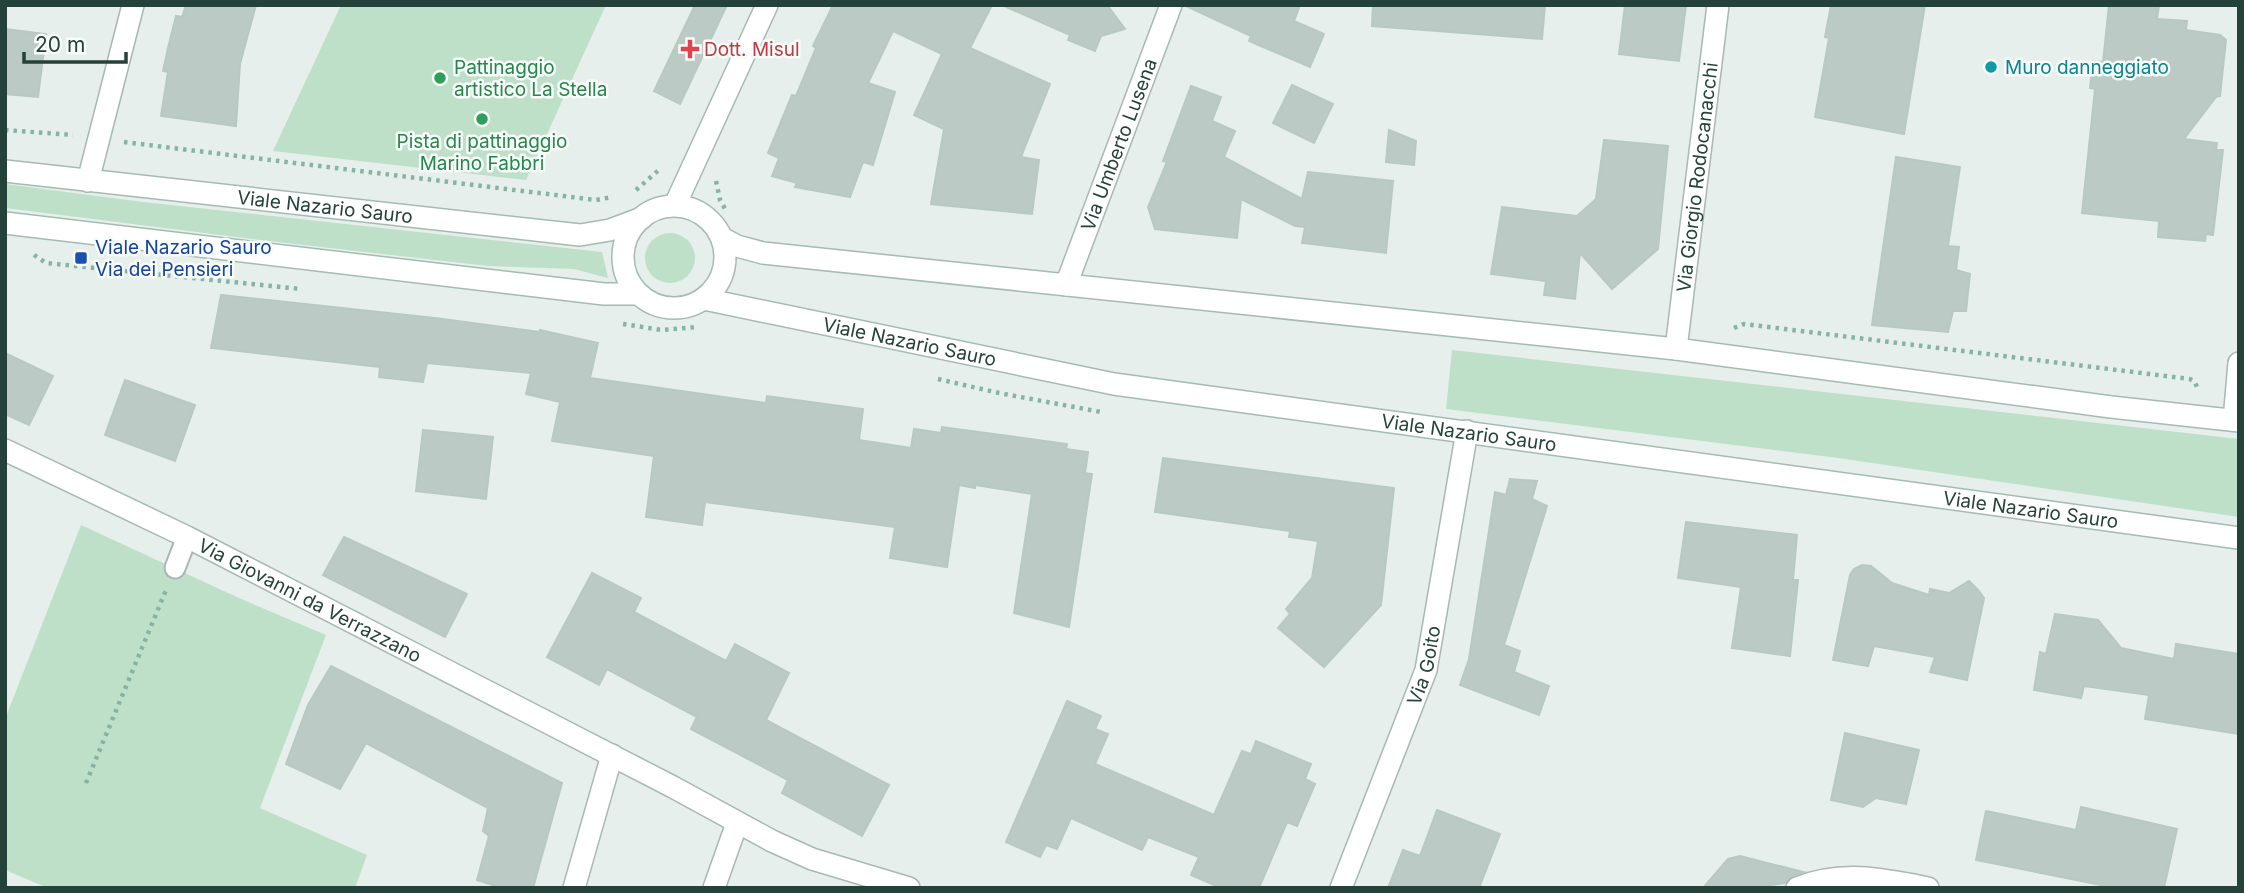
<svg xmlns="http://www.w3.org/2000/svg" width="2244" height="893" viewBox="0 0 2244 893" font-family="Inter,sans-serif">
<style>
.green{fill:#bfe0c8}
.building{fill:#bbcac4;stroke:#b8c9c2;stroke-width:2}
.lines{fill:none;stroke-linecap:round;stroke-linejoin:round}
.service-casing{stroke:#a8b8b2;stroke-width:23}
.minor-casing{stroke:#a8b8b2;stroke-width:24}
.secondary-casing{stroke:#a4bbb3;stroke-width:24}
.path{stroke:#86b3a5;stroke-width:4.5;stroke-dasharray:3.5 5;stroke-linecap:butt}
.service{stroke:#fff;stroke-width:19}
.minor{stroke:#fff;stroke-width:21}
.secondary{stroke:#fff;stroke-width:21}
.health-dot{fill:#e0444e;stroke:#f7fbf9;stroke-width:2.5}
.culture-dot{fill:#0f9aa8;stroke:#f7fbf9;stroke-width:2.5}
.leisure-dot{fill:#2e9e5b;stroke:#f7fbf9;stroke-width:2.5}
.transit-dot{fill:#1a4fb4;stroke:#f7fbf9;stroke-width:2.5}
.labels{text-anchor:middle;stroke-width:5;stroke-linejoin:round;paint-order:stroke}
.health-label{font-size:19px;fill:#be3a42;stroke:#f7fbf9;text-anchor:start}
.leisure-label{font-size:19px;fill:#27864d;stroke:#f7fbf9;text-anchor:start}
.culture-label{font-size:19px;fill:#0d838f;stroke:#f7fbf9;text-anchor:start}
.street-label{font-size:19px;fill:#24423a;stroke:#f7fbf9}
.transit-label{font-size:19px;fill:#164399;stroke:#f7fbf9;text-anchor:start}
</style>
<rect width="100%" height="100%" fill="#e6efeb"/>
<!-- green -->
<g class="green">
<polygon points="341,5 606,5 526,180 273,151"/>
<polygon points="5,184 143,202 602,252 608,278 574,269 488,266 277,242 5,208"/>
<circle cx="670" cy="258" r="25"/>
<polygon points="1452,350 2239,439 2239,517 1838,458 1446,409"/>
<polygon points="81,525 239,598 326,635 260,808 367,855 355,888 48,888 5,870 5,719"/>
</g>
<!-- building -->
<g class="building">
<polygon points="186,5 256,5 240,64 236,126 161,116 168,72 163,71 168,48 176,16 182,17"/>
<polygon points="695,5 727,5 680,104 654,91"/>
<polygon points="833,5 992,5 970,48 1050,84 1021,157 1039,160 1032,214 931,204 944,129 914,115 942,54 893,31 868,83 895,92 873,165 863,162 850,197 795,187 797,183 772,176 779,158 768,153 792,95 796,96 816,48 813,46"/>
<polygon points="1002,5 1107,5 1125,29 1101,36 1095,51 1068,40 1070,35"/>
<polygon points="1184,5 1300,5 1294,21 1324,34 1310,67 1249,41 1251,36"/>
<polygon points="1373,5 1545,5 1542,39 1372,26"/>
<polygon points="1625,5 1686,5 1679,61 1619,54"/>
<polygon points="1831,5 1925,5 1904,134 1815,117 1829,38 1825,37"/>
<polygon points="2109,5 2159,5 2157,19 2187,21 2186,30 2220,35 2226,40 2220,96 2216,97 2184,139 2217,143 2216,150 2223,150 2213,235 2206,234 2205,241 2158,237 2159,221 2082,213 2095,89 2090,88 2093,61 2103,62"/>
<polygon points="5,29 46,34 38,97 5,94"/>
<polygon points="1292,85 1333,104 1314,143 1273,123"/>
<polygon points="1191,86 1221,97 1212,121 1235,131 1224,157 1302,199 1308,172 1393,181 1386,253 1302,243 1305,227 1295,226 1241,199 1237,238 1155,229 1148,207 1167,162 1163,161"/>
<polygon points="1389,130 1416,141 1414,165 1386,162"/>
<polygon points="1604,140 1668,146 1658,249 1612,289 1580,253 1575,299 1544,295 1546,281 1491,274 1502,207 1577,216 1596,199"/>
<polygon points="1896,157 1960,167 1948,246 1959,247 1956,270 1970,274 1966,311 1953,311 1948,332 1872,325"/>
<polygon points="221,295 435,318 540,332 540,330 598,343 590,378 766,403 767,396 863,409 859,440 911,448 914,429 941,433 942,427 1067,444 1066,449 1088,452 1085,473 1092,474 1069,627 1014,613 1032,494 975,485 975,488 959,485 947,567 890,558 895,527 705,502 702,525 646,517 654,456 552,441 560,402 526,394 531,373 427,363 423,382 379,377 380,367 211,348"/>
<polygon points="5,353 53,376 29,425 5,414"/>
<polygon points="125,380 195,405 175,461 105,435"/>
<polygon points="423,430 493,437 486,499 416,491"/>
<polygon points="1163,458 1394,488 1381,605 1324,667 1278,628 1290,614 1286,609 1312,578 1318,541 1289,537 1290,531 1155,512"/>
<polygon points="1510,479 1537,481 1532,499 1547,506 1504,645 1520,651 1514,672 1549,686 1539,715 1460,685 1469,659 1495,492 1506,495"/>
<polygon points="1686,522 1797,535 1793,580 1798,580 1790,656 1732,648 1741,587 1678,578"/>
<polygon points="344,537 467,594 445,637 323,575"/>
<polygon points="1862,565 1871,566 1892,583 1929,595 1930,589 1949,593 1969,581 1978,590 1984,598 1967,680 1930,672 1935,657 1874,646 1868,666 1833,660 1850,575 1854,569"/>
<polygon points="592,573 641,598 634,612 726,661 735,644 789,673 766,720 889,785 862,836 782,793 788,780 691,729 697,717 607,669 599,685 547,657"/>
<polygon points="2055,614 2098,620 2121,648 2174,659 2176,644 2239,654 2239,734 2145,719 2149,695 2084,686 2081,698 2034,690 2040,652 2046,654"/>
<polygon points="331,666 562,783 533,888 502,888 477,880 489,836 483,831 488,808 366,743 340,789 286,764 308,705"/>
<polygon points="1067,701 1101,716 1095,729 1108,734 1095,764 1214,815 1242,751 1251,754 1256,741 1311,764 1305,779 1315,784 1297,826 1287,822 1259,888 1221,888 1191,875 1199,857 1148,837 1142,850 1071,818 1057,849 1046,845 1040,857 1006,842"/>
<polygon points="1845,733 1919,750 1906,804 1876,798 1863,807 1831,800"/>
<polygon points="2081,807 2177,829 2164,888 2116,888 1976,860 1986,811 2076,830"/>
<polygon points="1437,810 1500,834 1479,888 1388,888 1403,850 1420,856"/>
<polygon points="1740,856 1803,872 1792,876 1785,883 1747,888 1703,888 1728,859"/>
</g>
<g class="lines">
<!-- service casing -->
<g class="service-casing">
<polyline id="service" points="175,568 187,537"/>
</g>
<!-- minor casing -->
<g class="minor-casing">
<g id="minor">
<polyline points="88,181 133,5"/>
<polyline points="675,205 767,5"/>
<path id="s1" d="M 1066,285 L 1171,5"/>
<path id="s2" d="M 1676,349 L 1718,5"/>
<polyline points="2234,420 2239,363"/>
<path id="s3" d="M 5,450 L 187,537 L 673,787 L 772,841 L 812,859 L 909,888"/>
<polyline points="574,888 612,755"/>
<polyline points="714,888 737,823"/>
<path id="s4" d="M 1341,888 L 1426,670 L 1467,431"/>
<path d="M 1797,888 C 1842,870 1883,879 1928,888"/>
</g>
</g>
<!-- secondary casing -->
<g class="secondary-casing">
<g id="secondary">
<path id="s5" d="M 5,171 L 580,235 L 610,230 L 642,218"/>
<circle cx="674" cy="257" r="51"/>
<polyline points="5,223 604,294 638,294"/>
<polyline points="722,238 737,246 763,253 1676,349 2111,407 2239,421"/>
<path id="s6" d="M 704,299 L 1114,384 L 2239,538"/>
</g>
</g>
<!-- path -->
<g class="path">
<polyline points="5,130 73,135"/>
<polyline points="124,142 596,200 612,197"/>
<polyline points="716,181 720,200 727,212"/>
<polyline points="636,190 661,168"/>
<polyline points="34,255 46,263 301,289"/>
<polyline points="623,324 662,330 698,327"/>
<polyline points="1734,328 1744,324 2190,379 2195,382 2198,390"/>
<polyline points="938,379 999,393 1101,412"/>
<polyline points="86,783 166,590"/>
</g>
<!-- service -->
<use href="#service" class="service"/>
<!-- minor -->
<use href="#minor" class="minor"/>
<!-- secondary -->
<use href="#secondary" class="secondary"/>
</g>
<!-- markers -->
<path class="health-dot" d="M686.5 38.5h7v7h7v7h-7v7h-7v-7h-7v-7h7z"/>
<circle class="culture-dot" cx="1991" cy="67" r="7"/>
<g class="leisure-dot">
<circle cx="440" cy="78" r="7"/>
<circle cx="482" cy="119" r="7"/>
</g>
<rect class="transit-dot" x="74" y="251" width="14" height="14" rx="3.5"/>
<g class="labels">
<!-- health labels -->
<g class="health-label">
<text x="704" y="56">Dott. Misul</text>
</g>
<!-- leisure labels -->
<g class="leisure-label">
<text x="454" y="74">Pattinaggio<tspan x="454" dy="22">artistico La Stella</tspan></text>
<text x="482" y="148" text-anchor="middle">Pista di pattinaggio<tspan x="482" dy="22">Marino Fabbri</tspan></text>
</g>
<!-- culture labels -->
<g class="culture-label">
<text x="2005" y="74">Muro danneggiato</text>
</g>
<!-- street labels -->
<g class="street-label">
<text dy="7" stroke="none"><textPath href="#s1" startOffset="150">Via Umberto Lusena</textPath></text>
<text dy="7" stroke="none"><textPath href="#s2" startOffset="173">Via Giorgio Rodocanacchi</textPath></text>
<text dy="7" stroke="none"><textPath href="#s5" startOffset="322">Viale Nazario Sauro</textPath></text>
<text dy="7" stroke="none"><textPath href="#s6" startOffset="210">Viale Nazario Sauro</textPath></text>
<text dy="7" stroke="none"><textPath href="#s6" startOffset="777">Viale Nazario Sauro</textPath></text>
<text dy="7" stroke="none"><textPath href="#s6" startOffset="1344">Viale Nazario Sauro</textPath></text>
<text dy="7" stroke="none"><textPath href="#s3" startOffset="340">Via Giovanni da Verrazzano</textPath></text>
<text dy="7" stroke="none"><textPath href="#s4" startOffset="238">Via Goito</textPath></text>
</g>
<!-- transit labels -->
<g class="transit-label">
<text x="95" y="254">Viale Nazario Sauro<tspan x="95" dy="22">Via dei Pensieri</tspan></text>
</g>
</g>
<!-- border -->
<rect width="2244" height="893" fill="none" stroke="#24423a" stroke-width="14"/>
<!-- scale -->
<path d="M24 52v10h102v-10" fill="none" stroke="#24423a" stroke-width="3.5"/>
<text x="35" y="52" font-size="21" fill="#24423a" stroke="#f7fbf9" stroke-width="5" paint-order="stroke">20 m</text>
</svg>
